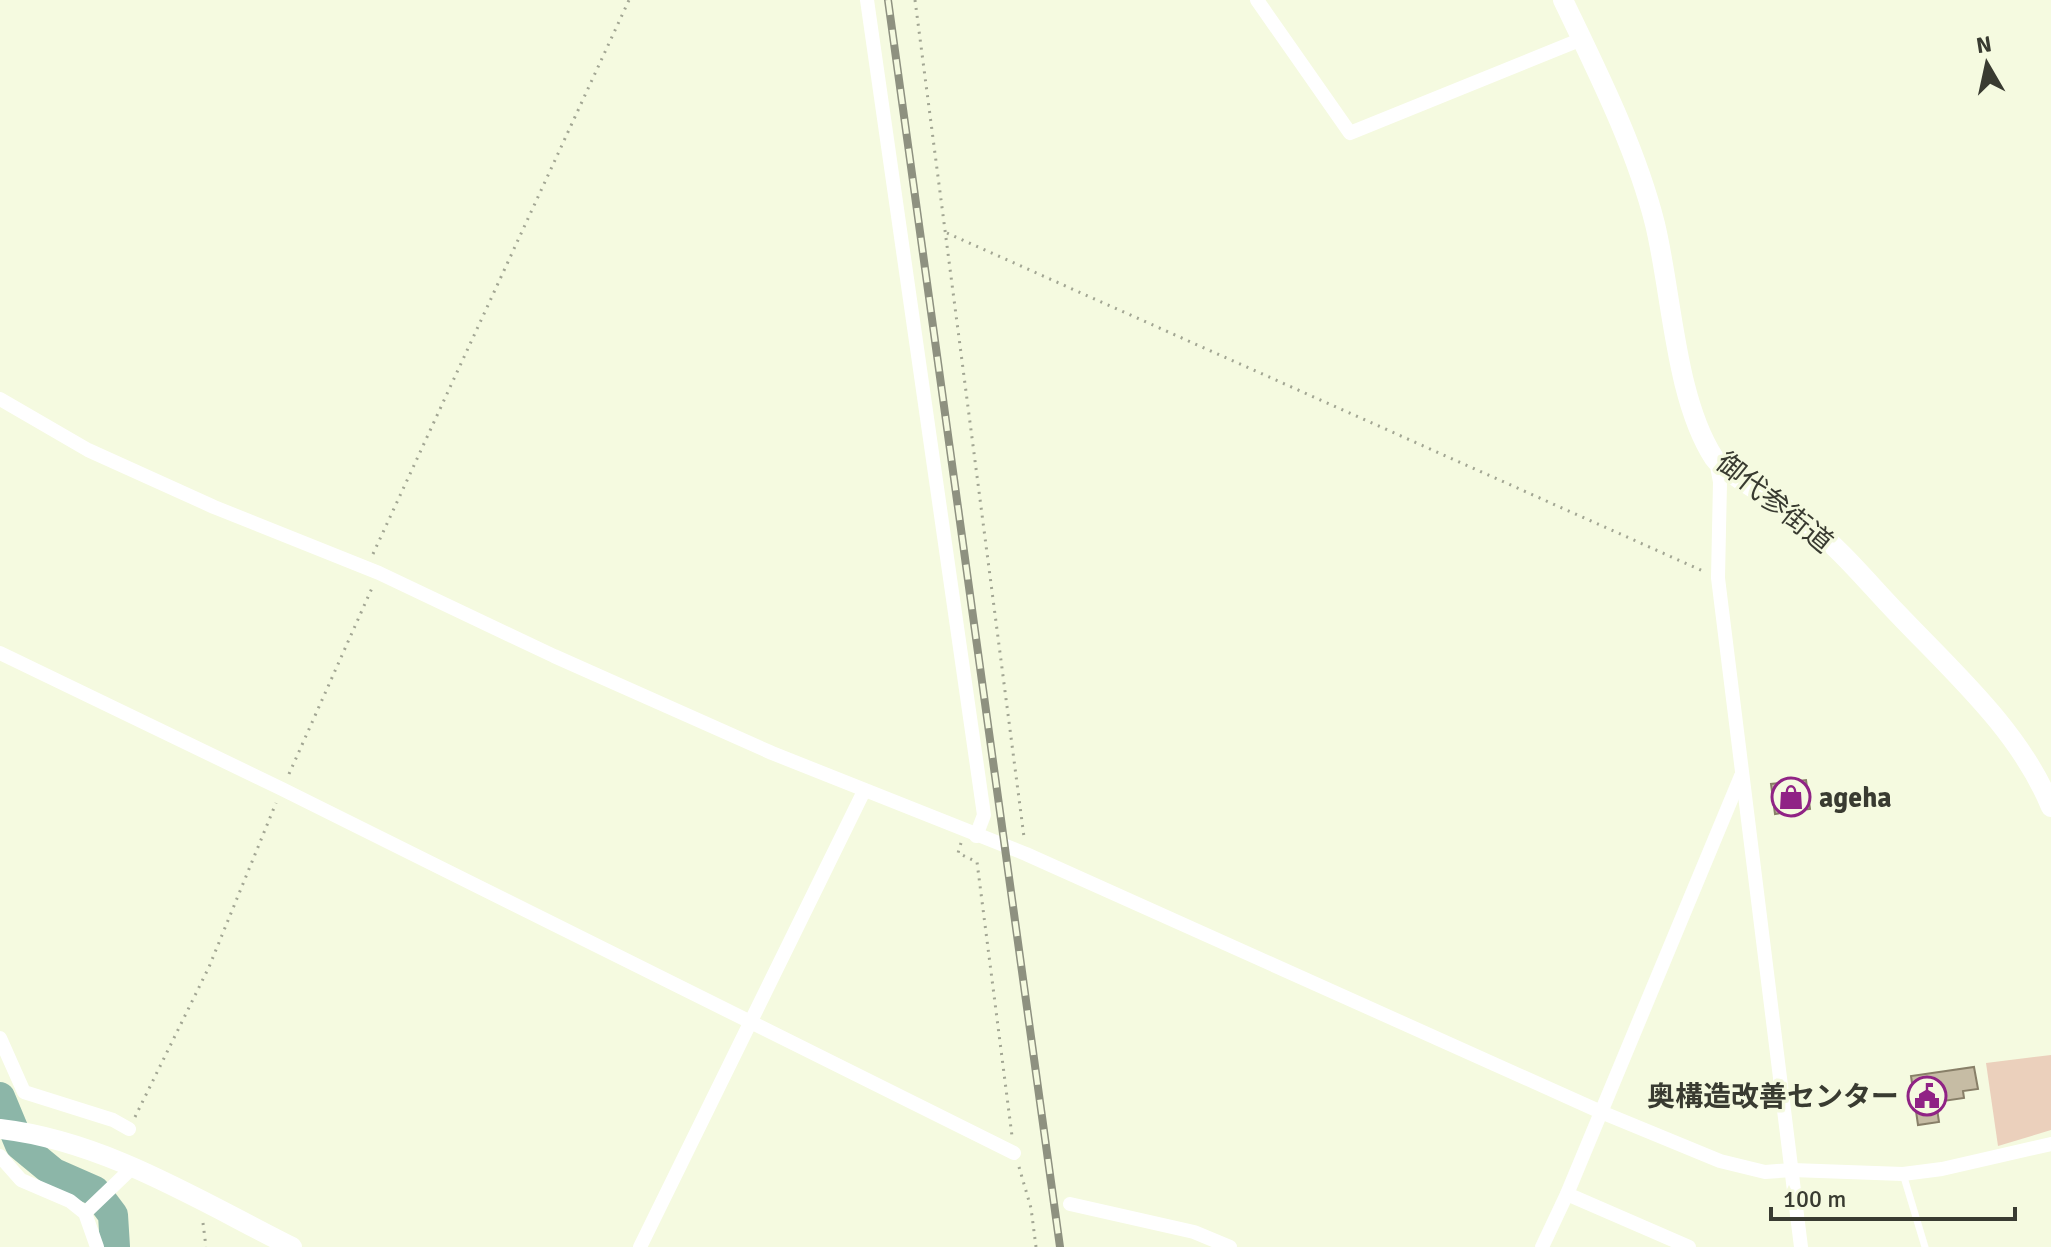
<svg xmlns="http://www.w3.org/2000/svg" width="2051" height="1247" viewBox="0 0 2051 1247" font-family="Signika,'Noto Sans JP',sans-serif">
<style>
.green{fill:#ebd0bc}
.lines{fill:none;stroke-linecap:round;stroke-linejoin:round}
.river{stroke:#8cb6a8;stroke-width:30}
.building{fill:#c6bca4;stroke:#887f68;stroke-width:2}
.path{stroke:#a2a693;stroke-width:3;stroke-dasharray:2 6;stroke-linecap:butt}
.lane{stroke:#fff;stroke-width:7}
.street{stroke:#fff;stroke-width:14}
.secondary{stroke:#fff;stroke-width:20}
.rail-casing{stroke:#8e9180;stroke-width:8}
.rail{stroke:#f5fae0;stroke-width:5;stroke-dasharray:15;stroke-linecap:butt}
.labels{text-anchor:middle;stroke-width:7;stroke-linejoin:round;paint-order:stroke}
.street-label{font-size:28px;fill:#393b31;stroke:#f5fae0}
.poi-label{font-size:28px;font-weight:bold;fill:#393b31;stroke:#f5fae0;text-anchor:start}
</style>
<rect width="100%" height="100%" fill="#f5fae0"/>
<!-- green -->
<polygon class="green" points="2051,1055 2051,1130 1998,1146 1986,1063"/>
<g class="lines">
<!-- river -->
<polyline class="river" points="0,1097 20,1145 54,1173 95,1191 113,1215 115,1247"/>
</g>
<!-- building -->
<g class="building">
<polygon points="1806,780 1810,809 1775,814 1771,784"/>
<polygon points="1974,1067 1978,1089 1963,1091 1964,1098 1936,1102 1939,1122 1918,1125 1911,1076"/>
</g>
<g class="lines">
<!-- path -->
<g class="path">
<polyline points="915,0 1024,837"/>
<polyline points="947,233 1703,571"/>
<polyline points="373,554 629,0"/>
<polyline points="289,774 372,588"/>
<polyline points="961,843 958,853 977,862 1012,1136"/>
<polyline points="135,1117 209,967 276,803"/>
<polyline points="1019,1167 1031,1208 1036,1247"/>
<polyline points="203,1223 206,1247"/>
</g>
<!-- lane -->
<polyline class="lane" points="1903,1174 1925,1247"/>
<!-- street -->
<g class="street">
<polyline points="867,0 984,815 976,836"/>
<polyline points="1257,0 1350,133 1582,39"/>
<polyline points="0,399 88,450 214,507 379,573 554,656 772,753 1026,854 1601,1112 1720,1161 1765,1172 1792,1170 1903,1174 1942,1169 2051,1144"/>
<polyline points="1716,461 1720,482 1718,578 1801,1247"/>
<polyline points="0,653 282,789 1014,1153"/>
<polyline points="0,1038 24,1092 113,1120 129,1129"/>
<polyline points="0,1156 21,1180 70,1201 85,1213 97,1247"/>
<polyline points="1567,1194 1689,1247"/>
<polyline points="1070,1204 1194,1232 1230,1247"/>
<polyline points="85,1213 132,1168"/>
<polyline points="640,1247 864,791"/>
<polyline points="1542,1247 1567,1194 1741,776"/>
</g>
<!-- secondary -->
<g class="secondary">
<path d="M 1563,0 C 1597,71 1636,148 1655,224 C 1672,294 1675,398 1714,458 C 1725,474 1788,507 1808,524 C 1841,549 1869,584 1898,614 C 1954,673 2020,731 2051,807"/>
<path d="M 0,1129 C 105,1141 200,1201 292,1247"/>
</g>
<!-- rail casing -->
<g class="rail-casing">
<polyline id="rail" points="888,0 1060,1247"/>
</g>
<!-- rail -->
<use href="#rail" class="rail"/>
</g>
<!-- icons -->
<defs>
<g id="shop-ring" transform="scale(2)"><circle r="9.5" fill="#f5fae0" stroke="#902385" stroke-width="1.5"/><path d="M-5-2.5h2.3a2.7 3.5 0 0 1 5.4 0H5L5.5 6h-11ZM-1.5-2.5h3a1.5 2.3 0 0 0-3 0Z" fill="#902385"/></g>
<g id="civic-ring" transform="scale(2)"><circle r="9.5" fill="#f5fae0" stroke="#902385" stroke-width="1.5"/><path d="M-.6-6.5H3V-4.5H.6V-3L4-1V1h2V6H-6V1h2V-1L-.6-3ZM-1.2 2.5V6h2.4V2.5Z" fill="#902385"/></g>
</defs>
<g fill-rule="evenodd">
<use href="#shop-ring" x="1791" y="797"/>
<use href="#civic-ring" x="1927" y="1096"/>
</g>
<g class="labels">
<!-- street labels -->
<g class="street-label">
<text transform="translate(1775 502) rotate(39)" y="10">御代参街道</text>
</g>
<!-- poi labels -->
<g class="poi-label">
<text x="1819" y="807">ageha</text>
<text x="1899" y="1106" text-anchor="end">奥構造改善センター</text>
</g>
</g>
<!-- north arrow -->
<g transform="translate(1987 64) rotate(351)" stroke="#f5fae0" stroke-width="6" paint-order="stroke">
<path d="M0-6L14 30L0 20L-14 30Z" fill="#393b31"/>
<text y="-12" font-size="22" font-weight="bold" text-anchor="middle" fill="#393b31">N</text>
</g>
<!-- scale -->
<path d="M1771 1207v12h244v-12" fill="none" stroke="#393b31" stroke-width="4"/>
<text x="1783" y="1207" font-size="24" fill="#393b31" stroke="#f5fae0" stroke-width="6" paint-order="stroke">100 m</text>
</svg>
